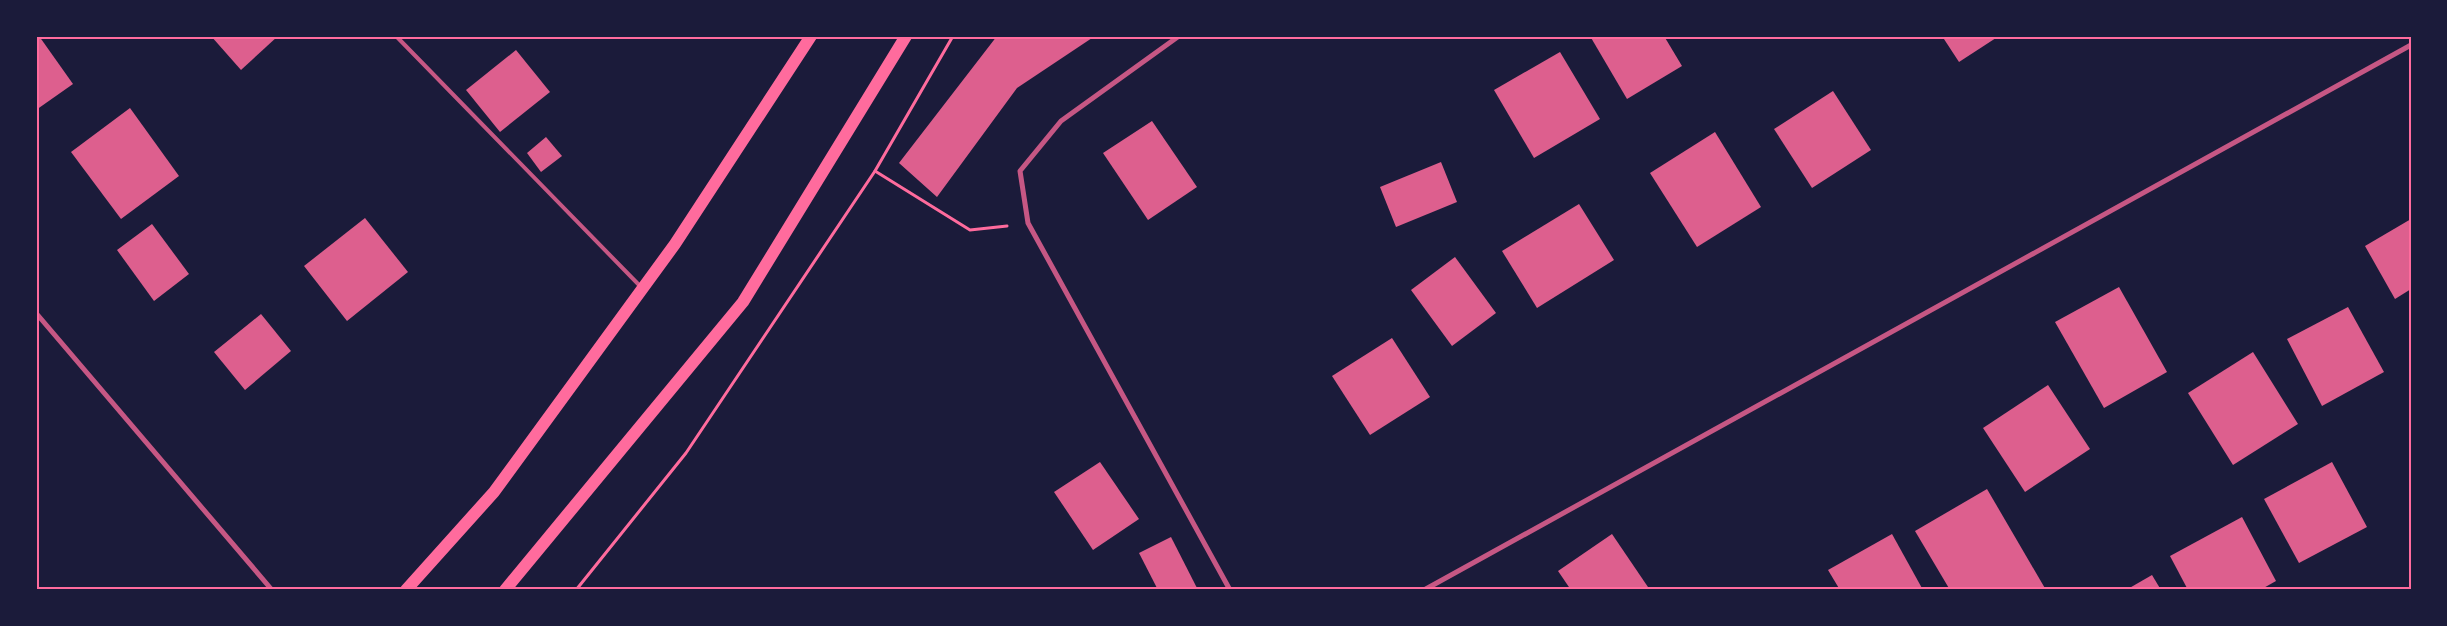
<svg xmlns="http://www.w3.org/2000/svg" width="2447" height="626" viewBox="0 0 2447 626" font-family="'Golos Text',sans-serif">
<style>
.building{fill:#dd5f8e}
.lines{fill:none;stroke-linecap:round;stroke-linejoin:round}
.path{stroke:#ff6b9d;stroke-width:3}
.service{stroke:#c65784;stroke-width:4}
.minor{stroke:#c65784;stroke-width:5}
.primary{stroke:#ff6b9d;stroke-width:12}
.neatline{fill:none;stroke:#ff6b9d;stroke-width:2}
</style>
<rect width="100%" height="100%" fill="#1b1b3a"/>
<!-- building -->
<g class="building">
<polygon points="36,36 39,36 73,84 36,110"/>
<polygon points="211,36 278,36 241,70"/>
<polygon points="997,36 1095,36 1017,88 937,197 899,163"/>
<polygon points="1590,36 1664,36 1682,66 1627,99"/>
<polygon points="1942,36 1999,36 1959,62"/>
<polygon points="516,50 550,92 500,132 466,90"/>
<polygon points="1560,52 1600,119 1534,158 1494,90"/>
<polygon points="1833,91 1871,150 1812,188 1774,129"/>
<polygon points="130,108 179,176 121,219 71,152"/>
<polygon points="1152,121 1197,187 1148,220 1103,153"/>
<polygon points="1715,132 1761,207 1697,247 1650,173"/>
<polygon points="546,137 562,156 541,172 527,153"/>
<polygon points="1441,162 1457,202 1396,227 1380,187"/>
<polygon points="1579,204 1614,260 1537,308 1502,251"/>
<polygon points="365,218 408,272 347,321 304,266"/>
<polygon points="2411,219 2411,289 2395,299 2365,246"/>
<polygon points="152,224 189,274 154,301 117,250"/>
<polygon points="1455,257 1496,313 1452,346 1411,290"/>
<polygon points="2119,287 2167,372 2104,408 2055,322"/>
<polygon points="2348,307 2384,372 2322,406 2287,339"/>
<polygon points="261,314 291,351 245,390 214,352"/>
<polygon points="1392,338 1430,397 1370,435 1332,376"/>
<polygon points="2253,352 2298,424 2233,465 2188,393"/>
<polygon points="2048,385 2090,449 2025,492 1983,428"/>
<polygon points="1100,462 1139,519 1093,550 1054,492"/>
<polygon points="2332,462 2367,527 2299,563 2264,499"/>
<polygon points="1987,489 2046,590 1950,590 1915,531"/>
<polygon points="2242,517 2276,581 2260,590 2188,590 2170,556"/>
<polygon points="1612,534 1650,590 1571,590 1558,571"/>
<polygon points="1892,534 1923,590 1840,590 1828,570"/>
<polygon points="1171,537 1198,590 1158,590 1139,553"/>
<polygon points="2152,575 2161,590 2126,590"/>
</g>
<g class="lines">
<!-- path -->
<g class="path">
<polyline points="953,36 875,171 970,230 1007,226"/>
<polyline points="576,590 686,453 875,171"/>
</g>
<!-- service -->
<polyline class="service" points="396,36 641,287"/>
<!-- minor -->
<g class="minor">
<polyline points="1179,36 1061,121 1020,171 1028,223 1230,590"/>
<polyline points="36,313 272,590"/>
<polyline points="1424,590 2411,45"/>
</g>
<!-- primary -->
<g class="primary">
<polyline points="406,590 494,492 675,244 811,36"/>
<polyline points="505,590 743,302 906,36"/>
</g>
</g>
<!-- border -->
<rect width="2447" height="626" fill="none" stroke="#1b1b3a" stroke-width="75"/>
<rect x="38" y="38" width="2372" height="550" class="neatline"/>
</svg>
